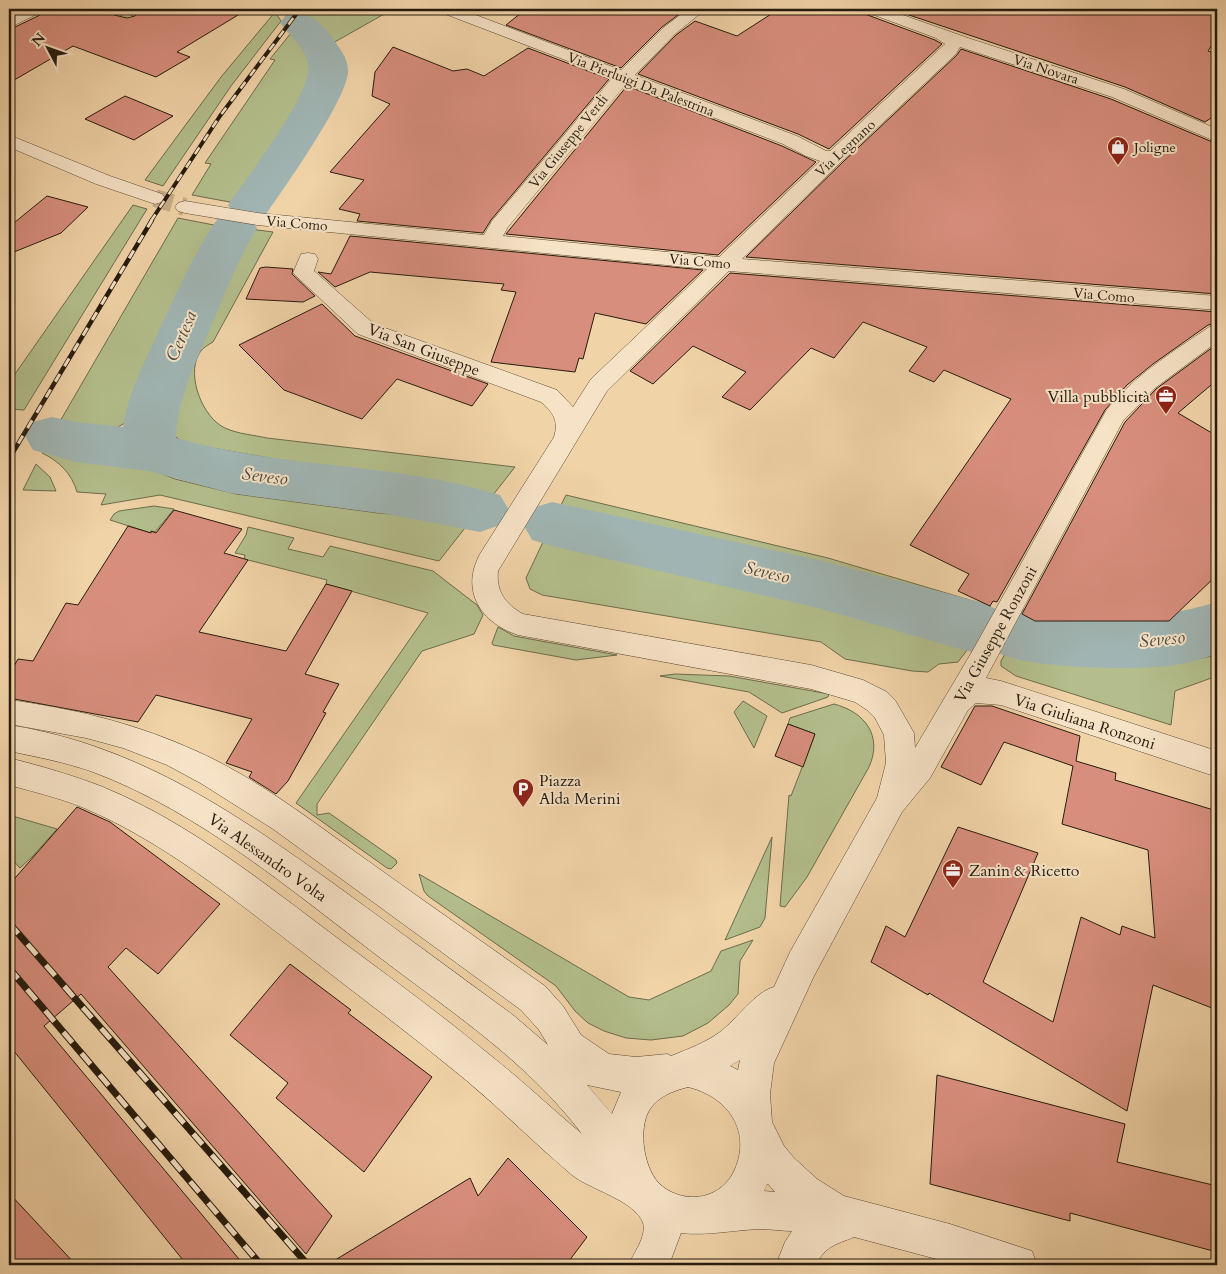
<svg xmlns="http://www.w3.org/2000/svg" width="1226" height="1274" viewBox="0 0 1226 1274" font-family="Cardo,serif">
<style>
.green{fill:#b3be8c;stroke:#6c6c4c}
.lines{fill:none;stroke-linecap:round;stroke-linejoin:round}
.river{fill:#a0b5b3;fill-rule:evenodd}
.building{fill:#d88e7d;stroke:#261b0d}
.minor-tunnel{stroke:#c8ae89;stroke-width:18;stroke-dasharray:18 9;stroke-linecap:butt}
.minor-casing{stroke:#594934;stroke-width:1}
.minor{fill:#f6e2c6;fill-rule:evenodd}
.rail-far2-casing{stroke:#261b0d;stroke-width:4}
.rail-far1-casing{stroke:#261b0d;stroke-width:4.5}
.rail-casing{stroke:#261b0d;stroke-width:7}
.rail-far2{stroke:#f6e2c6;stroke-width:2.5;stroke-dasharray:8;stroke-linecap:butt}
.rail-far1{stroke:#f6e2c6;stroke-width:3;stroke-dasharray:9;stroke-linecap:butt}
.rail{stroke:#f6e2c6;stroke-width:5;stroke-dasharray:14;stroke-linecap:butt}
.labels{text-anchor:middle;stroke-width:4;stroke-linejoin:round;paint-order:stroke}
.far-street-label{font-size:14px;fill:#261b0d;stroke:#f6e2c6}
.far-poi-label{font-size:14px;fill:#261b0d;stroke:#f6e2c6;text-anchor:start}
.street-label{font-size:16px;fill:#261b0d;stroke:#f6e2c6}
.poi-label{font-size:16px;fill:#261b0d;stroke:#f6e2c6;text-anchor:start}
.water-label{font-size:18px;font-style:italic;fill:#4b493f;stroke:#f6e2c6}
</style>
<rect width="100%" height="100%" fill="#f1d3a8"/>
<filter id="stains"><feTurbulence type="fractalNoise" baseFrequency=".004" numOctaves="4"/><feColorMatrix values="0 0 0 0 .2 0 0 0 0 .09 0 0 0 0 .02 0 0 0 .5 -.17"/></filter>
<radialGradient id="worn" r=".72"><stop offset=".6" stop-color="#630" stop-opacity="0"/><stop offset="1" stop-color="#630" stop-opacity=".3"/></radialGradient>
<!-- green -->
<g class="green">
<polygon points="311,9 393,9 333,43 306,15"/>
<polygon points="275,12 281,21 231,86 163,186 145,180 221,77"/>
<path d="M 291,33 C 309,53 322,65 311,94 L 235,203 L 192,195 L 211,164 L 205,163 L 275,60 L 270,59 Z"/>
<polygon points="133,205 147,209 24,410 9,409 9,373 15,374"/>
<path d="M 178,218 L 219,226 L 204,247 L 186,282 L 134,412 C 117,440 85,431 59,423 Z"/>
<path d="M 250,229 L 273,232 L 213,342 C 208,345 202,348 199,354 C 186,376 203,418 225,428 C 238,434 254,435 267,438 L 515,467 L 493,495 L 462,487 L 343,471 L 195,445 C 184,442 175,440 170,429 L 179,388 L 181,360 Z"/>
<path d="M 46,446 L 60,451 L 97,455 L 136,463 L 175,479 L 236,494 L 378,513 L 418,516 L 450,523 L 465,528 L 439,561 L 160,495 L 101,505 L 106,494 L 77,492 C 72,474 59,461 42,453 Z"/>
<polygon points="36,464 50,477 56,491 23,490"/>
<polygon points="566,495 828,558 990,606 991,609 989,612 885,585 702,546 617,519 579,515 559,509"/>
<polygon points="154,506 174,509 155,532 152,531 151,533 110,520 114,514 119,511"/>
<polygon points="248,527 294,538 288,549 323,557 330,546 433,571 477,605 483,615 474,634 422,651 317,804 317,815 329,813 396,860 397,863 391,869 387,868 296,803 428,613 326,584 327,580 244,559 245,555 235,553 246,535"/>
<polygon points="543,542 806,597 898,625 971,645 958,662 939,664 928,672 912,671 845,659 821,642 542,595 530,589 526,578"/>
<polygon points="498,627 514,636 617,655 576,660 493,645 492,643"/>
<polygon points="1006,652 1054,659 1086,661 1164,662 1192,660 1217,655 1217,676 1175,691 1171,725 1016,676 1001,666 1001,661"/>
<polygon points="675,674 729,676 829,694 828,697 782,713 749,692 660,676"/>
<polygon points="743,701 767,716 754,748 734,712"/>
<path d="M 834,704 C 865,712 883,736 869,767 L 807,877 L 785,907 L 780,906 L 789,795 L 791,796 L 815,734 L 788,724 L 790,718 Z"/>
<polygon points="9,815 57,829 33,856 20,868 9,856"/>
<polygon points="772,837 765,918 760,927 725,940"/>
<polygon points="419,874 629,997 649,1000 711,971 721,951 753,940 740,961 738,994 729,1005 708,1023 683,1036 651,1040 626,1038 604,1031 588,1023 575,1011 556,986 428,896 424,891"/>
</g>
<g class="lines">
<!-- river -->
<g class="river">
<path d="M 299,12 C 314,16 322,24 331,36 C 338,46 348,58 348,70 C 350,95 283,190 266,214 L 250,218 L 257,228 C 238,260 224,294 210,329 C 195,364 177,400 176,438 C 282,469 395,462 500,495 L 509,510 L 500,525 L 480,532 L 387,514 L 230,493 L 149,471 L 76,462 L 33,450 L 25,436 L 33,422 L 52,417 L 76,422 L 123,427 C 128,393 145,362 159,330 C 177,292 194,253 218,218 L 234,214 L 228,205 C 245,180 315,90 308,64 C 305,48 290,36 280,23 L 286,15 Z"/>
<path d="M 552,502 L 818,560 L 980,602 L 1003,612 C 1028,603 1064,614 1091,616 C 1134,619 1175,615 1217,602 L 1217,654 C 1201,659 1186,664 1169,666 C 1140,670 1012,669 993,649 L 980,654 L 956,648 L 818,608 L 552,546 L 532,540 L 523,524 L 532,508 Z"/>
</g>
</g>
<!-- building -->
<g class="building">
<polygon points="45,9 108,9 114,15 127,18 135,16 137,13 135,9 248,9 177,52 190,57 156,77 73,46 9,83 9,30 42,14"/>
<polygon points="526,9 662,9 678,15 662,27 621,68 506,25"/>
<polygon points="779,9 862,9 865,14 935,40 942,44 829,149 798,134 638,74 676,35 695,21 737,36"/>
<polygon points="891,9 1217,9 1217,37 1208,51 1217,54 1217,114 1205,122 1125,87"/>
<polygon points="393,47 453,71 467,69 484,76 528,48 609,79 491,220 483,233 357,221 360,214 339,209 364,180 330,172 390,104 372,96 375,72"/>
<polygon points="961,49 1111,99 1217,144 1217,294 746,257 844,161 957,55"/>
<polygon points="627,86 782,146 816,162 718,255 506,234"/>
<polygon points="125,96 173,116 134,140 85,119"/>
<polygon points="47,196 88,207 61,233 9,254 9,227"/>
<polygon points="350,236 703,270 646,324 595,313 583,359 579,358 575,372 491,362 516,292 501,290 504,284 370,272 335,287 318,272 331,274"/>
<polygon points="266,267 293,269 292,274 315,296 303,302 246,299 260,268"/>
<polygon points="730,273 1217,312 1217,323 1208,325 1153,364 1127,385 1105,410 997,602 993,601 990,606 958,591 969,574 910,545 1011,399 944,370 934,382 909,371 927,347 863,322 834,358 811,348 750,410 722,397 746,372 693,346 653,384 630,371"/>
<polygon points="322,304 355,336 488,384 472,406 397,379 362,419 284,390 239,345"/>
<polygon points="1217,344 1217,380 1178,413 1217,436 1217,575 1169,621 1035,621 1022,614 1125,422 1156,389"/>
<polygon points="174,510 242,529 224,553 248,560 199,632 286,651 326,584 352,591 305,674 339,684 323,712 326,713 288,781 276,794 249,777 252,772 226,763 252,719 156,695 138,722 9,698 9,675 18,659 33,661 66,603 78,605 128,526 151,533 151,531 156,533"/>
<polygon points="975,706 992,706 1080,736 1076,761 1116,773 1115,780 1217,811 1217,1010 1153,985 1127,1111 929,993 928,995 871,962 886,926 905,937 958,827 1038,853 983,982 1053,1022 1081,917 1120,935 1122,926 1155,938 1148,850 1062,824 1073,766 1004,742 981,785 941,767"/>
<polygon points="788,724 815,734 803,767 775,756"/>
<polygon points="77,807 110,822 220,904 158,974 126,948 108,967 332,1216 306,1254 81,994 44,1026 244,1265 187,1265 9,1045 9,885"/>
<polygon points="290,964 351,1010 348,1013 432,1077 364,1172 276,1098 288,1083 230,1035"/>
<polygon points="937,1075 1125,1124 1117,1162 1217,1186 1217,1252 1070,1213 1070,1221 930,1184"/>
<polygon points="508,1158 587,1237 566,1265 327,1265 470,1178 478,1196"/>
<polygon points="9,1193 76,1265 9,1265"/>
</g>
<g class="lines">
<!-- minor-tunnel -->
<polyline class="minor-tunnel" points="155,198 185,207"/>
<!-- minor casing -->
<g class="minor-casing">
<g id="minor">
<polygon points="23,9 43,9 41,12 9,28 9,17"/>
<path d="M 110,9 L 133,9 L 135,12 L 133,15 C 125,17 115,16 110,9 Z"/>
<path d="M 438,9 L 460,9 L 621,70 L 663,28 L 688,9 L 706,9 L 675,34 L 635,75 L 797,136 L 826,151 L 830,151 L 945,44 L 936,38 L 866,12 L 864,9 L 886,9 L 968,38 L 1124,89 L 1217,129 L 1217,142 L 1112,97 L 960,47 L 956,54 L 843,160 L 742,259 L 1217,296 L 1217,310 L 729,271 L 607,391 L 498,571 C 496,591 505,604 523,614 L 811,665 L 863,680 L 887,692 L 895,700 L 914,733 L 915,748 L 973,650 L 1106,411 C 1133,376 1173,352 1209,327 L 1217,325 L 1217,342 L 1155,388 L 1123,421 L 986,678 L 1001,681 L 1217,751 L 1217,777 L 1001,705 L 976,703 L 968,710 L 930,778 L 902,812 L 814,976 L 774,1063 L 770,1094 L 772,1122 L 784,1146 L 794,1158 L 817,1179 L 844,1196 L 950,1224 L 1032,1251 L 1037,1265 L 959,1265 L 854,1237 C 835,1245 827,1245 815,1265 L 776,1265 L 785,1242 L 792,1231 C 782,1231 771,1229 760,1229 C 733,1230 708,1236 681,1233 L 669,1265 L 629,1265 C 633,1253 647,1237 643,1223 C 636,1201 589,1189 572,1175 C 536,1145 503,1111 467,1081 C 413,1036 356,994 301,951 C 232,898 164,842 84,808 C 60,798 34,792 9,785 L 9,758 C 41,766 72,775 103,787 C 190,823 265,884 340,940 C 391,978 442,1015 490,1055 C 522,1080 551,1108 582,1134 C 529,1064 456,1015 387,963 C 294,893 202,813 93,772 C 65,762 37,757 9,751 L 9,725 C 142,746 241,817 348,894 C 403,934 458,975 513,1015 L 548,1045 L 539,1030 L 521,1010 L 273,829 L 202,784 L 167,765 L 123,748 L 86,738 L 9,724 L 9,700 C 70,708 130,722 187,747 C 247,772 301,813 354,851 C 417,896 481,941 545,986 L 563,1006 L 581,1035 L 609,1054 L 636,1057 L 667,1054 L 671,1056 C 688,1049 705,1043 720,1032 C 737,1019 755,992 774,987 L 790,952 L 877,798 L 886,763 L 884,735 L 875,718 L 867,710 L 855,702 L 811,689 L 518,635 C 481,623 460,591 480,554 L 554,437 C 559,421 553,412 541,402 L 358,334 L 293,273 L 301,254 L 308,253 L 315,254 L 318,259 L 314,271 L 374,324 L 557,390 L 573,407 L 591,379 L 707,269 L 257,225 L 185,213 L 178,211 L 175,207 L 178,203 L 185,201 L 257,213 L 484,235 L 492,221 L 612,78 L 440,12 ZM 626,84 L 783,144 L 806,156 L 820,161 L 719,257 L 503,236 L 508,227 ZM 740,1060 L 738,1070 L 730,1066 ZM 587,1085 L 621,1092 L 612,1114 ZM 688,1087 C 726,1096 752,1129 735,1169 C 723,1198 687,1206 662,1186 C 644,1172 637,1129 650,1109 C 659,1096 673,1091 688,1087 ZM 767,1184 L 768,1184 L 775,1192 L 764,1191 Z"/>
<polygon points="9,135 110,176 162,194 165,198 162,202 155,204 96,184 9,147"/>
</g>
</g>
<!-- minor -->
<use href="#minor" class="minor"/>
<!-- rail-far2 casing -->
<g class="rail-far2-casing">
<polyline id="rail-far2" points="151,221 220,116 300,9"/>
</g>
<!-- rail-far1 casing -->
<g class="rail-far1-casing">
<polyline id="rail-far1" points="9,459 152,220"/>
</g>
<!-- rail casing -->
<g class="rail-casing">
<g id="rail">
<polyline points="9,923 308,1265"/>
<polyline points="9,968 261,1265"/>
</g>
</g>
<!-- rail-far2 -->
<use href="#rail-far2" class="rail-far2"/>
<!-- rail-far1 -->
<use href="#rail-far1" class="rail-far1"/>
<!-- rail -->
<use href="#rail" class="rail"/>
</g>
<!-- icons -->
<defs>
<g id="shop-pin" transform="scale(1.125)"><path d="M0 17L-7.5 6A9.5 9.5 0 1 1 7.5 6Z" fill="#8f2418" stroke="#f6e2c6"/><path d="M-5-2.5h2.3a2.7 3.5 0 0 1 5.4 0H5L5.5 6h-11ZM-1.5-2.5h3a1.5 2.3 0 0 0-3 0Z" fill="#fff"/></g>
<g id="office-pin" transform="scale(1.125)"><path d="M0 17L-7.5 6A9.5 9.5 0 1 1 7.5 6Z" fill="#8f2418" stroke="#f6e2c6"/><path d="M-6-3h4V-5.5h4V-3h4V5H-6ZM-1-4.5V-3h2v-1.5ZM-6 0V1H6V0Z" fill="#fff"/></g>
<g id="parking-pin" transform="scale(1.125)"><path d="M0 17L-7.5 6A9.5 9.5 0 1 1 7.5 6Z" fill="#8f2418" stroke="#f6e2c6"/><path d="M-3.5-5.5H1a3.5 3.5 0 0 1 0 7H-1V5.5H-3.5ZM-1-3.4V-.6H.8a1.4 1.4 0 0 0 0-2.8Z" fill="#fff"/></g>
</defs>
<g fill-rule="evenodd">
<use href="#shop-pin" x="1118" y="147"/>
<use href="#office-pin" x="1166" y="396"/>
<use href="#parking-pin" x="523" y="789"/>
<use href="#office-pin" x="953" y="870"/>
</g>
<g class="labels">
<!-- far-street labels -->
<g class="far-street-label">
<text transform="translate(1046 69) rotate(18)" y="5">Via Novara</text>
<text transform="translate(641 84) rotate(21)" y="5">Via Pierluigi Da Palestrina</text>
<text transform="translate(568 141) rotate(-51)" y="5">Via Giuseppe Verdi</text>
<text transform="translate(845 148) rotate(-43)" y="5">Via Legnano</text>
<text transform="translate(297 223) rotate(5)" y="5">Via Como</text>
<text transform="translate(700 261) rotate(5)" y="5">Via Como</text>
<text transform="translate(1104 295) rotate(5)" y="5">Via Como</text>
</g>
<!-- far-poi labels -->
<g class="far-poi-label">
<text x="1134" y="152">Joligne</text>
</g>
<!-- street labels -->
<g class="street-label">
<text transform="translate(424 349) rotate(21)" y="6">Via San Giuseppe</text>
<text transform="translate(995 634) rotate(-61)" y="6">Via Giuseppe Ronzoni</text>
<text transform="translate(1085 721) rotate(18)" y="6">Via Giuliana Ronzoni</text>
<text transform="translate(268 857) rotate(35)" y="6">Via Alessandro Volta</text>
</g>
<!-- poi labels -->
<g class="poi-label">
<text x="1150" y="402" text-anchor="end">Villa pubblicità</text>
<text x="539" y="786">Piazza<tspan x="539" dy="18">Alda Merini</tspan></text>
<text x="969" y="876">Zanin &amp; Ricetto</text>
</g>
<!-- water labels -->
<g class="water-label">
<text transform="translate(181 336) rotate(-67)" y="6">Certesa</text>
<text transform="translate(265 476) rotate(7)" y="6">Seveso</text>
<text transform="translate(767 572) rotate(13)" y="6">Seveso</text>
<text transform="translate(1162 639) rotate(-6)" y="6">Seveso</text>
</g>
</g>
<!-- margin -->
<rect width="1226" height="1274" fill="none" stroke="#f1d3a8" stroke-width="30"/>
<rect x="10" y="10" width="1206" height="1254" fill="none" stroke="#261b0d" stroke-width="2.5"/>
<rect x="15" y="15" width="1196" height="1244" fill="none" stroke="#261b0d"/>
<!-- north arrow -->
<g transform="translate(48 48) rotate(311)" stroke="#f6e2c6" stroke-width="4" paint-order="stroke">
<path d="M0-4L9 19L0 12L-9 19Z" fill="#261b0d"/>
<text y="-8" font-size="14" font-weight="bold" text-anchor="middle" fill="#261b0d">N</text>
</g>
<rect width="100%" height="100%" filter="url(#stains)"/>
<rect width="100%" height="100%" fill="url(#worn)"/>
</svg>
